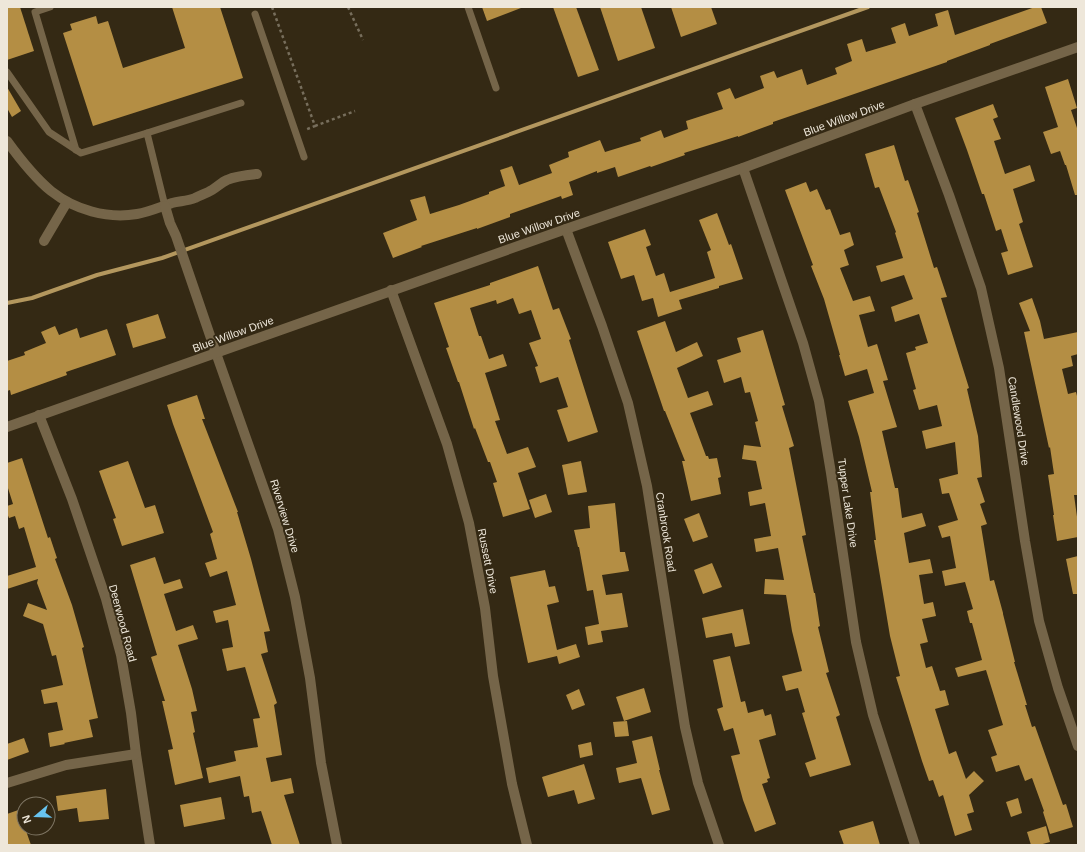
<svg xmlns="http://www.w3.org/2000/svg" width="1085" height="852" viewBox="0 0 1085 852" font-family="Helvetica,sans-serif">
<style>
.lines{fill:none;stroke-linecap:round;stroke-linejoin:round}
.stream{stroke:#b3975e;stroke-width:4}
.building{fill:#b48e44}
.path{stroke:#776e5c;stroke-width:2.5;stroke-dasharray:3 3;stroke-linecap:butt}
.lane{stroke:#756549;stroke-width:7}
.street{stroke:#756549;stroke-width:10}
.labels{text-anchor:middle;stroke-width:4;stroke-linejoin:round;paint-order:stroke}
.street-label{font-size:11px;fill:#eee7da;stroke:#342914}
</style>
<rect width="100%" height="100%" fill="#342914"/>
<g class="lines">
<!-- stream -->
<polyline class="stream" points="7,303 32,298 97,275 162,258 868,7"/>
</g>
<!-- building -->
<g class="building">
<polygon points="7,7 20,7 34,51 7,60"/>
<polygon points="172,7 220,7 243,78 93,126 63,33 72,30 70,24 96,16 98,24 108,21 123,68 185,48"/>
<polygon points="482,7 521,7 521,8 487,21"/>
<polygon points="553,7 576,7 599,70 578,77"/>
<polygon points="600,7 641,7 655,48 618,61"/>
<polygon points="671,7 711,7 717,24 681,37"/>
<polygon points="1035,7 1041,7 1047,23 990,44 990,45 947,61 947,62 773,122 773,124 738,137 738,136 684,153 685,155 651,167 650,166 618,177 615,167 597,173 597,171 569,182 573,195 562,199 561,196 510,214 510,217 477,229 477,228 421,246 422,247 393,258 383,233 417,220 410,200 425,196 430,214 459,205 489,194 489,192 505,186 500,170 512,166 519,185 552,173 549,165 569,157 568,152 600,140 605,152 641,141 640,138 661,130 664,138 688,129 686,121 723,109 717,93 730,88 735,99 764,88 760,76 774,71 777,78 802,69 807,85 837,74 835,68 852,61 847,44 862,39 866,52 896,43 891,28 905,23 909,36 938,26 935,14 948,10 955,35"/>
<polygon points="1068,79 1077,108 1071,110 1078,131 1078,195 1075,195 1066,165 1065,165 1060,151 1051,154 1043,132 1058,127 1045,87"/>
<polygon points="7,87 21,111 12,117 7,108"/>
<polygon points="993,104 998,117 993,119 1001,139 994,141 1005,174 1030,165 1035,181 1013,189 1023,222 1019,224 1033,267 1008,275 1001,253 1008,251 1001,229 996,231 984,194 982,194 967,150 955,118"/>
<polygon points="894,145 905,181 908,180 919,212 917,213 934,268 937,267 947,297 941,298 969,388 967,389 978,436 982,477 977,478 985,502 980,504 987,524 981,526 990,581 994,580 1003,613 1003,614 1015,662 1014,662 1027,705 1025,705 1032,727 1035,726 1063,805 1066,804 1073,827 1050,834 1043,812 1044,811 1032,778 1025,781 1019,765 996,772 991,757 997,755 988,730 1003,725 986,670 958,677 955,668 982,660 972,623 970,623 967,611 973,609 965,582 945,586 942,571 956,568 950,536 942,538 938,526 958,520 949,493 942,494 939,479 958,474 955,442 926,449 922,431 942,426 937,405 919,410 913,390 916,389 906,353 916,350 915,347 928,343 919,314 895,322 891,307 913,299 904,275 881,282 876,266 903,258 895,233 896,232 879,187 875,188 865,154"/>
<polygon points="806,182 810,192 817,189 826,210 830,209 840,235 850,232 854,245 844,250 849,265 840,268 853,301 870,296 875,311 859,315 868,347 877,344 888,380 883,381 897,427 882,431 895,488 898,488 902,518 922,513 926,526 904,533 909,563 930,559 933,573 919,575 924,604 933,602 936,616 922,619 928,642 920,644 926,668 932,666 940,691 945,690 949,705 935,709 949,754 956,751 966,779 974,771 984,781 969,795 974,812 967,814 972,830 955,836 943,795 939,797 933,780 929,781 922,761 896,677 900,676 890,636 874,540 876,540 870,492 872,492 859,437 848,401 874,393 867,369 845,376 839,355 840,355 824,299 811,266 813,265 785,190"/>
<polygon points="717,213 729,245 731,244 743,279 719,286 719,288 679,300 682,309 658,317 653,298 642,301 634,275 621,279 608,242 645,229 651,245 646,247 656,276 664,273 670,292 715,278 707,252 711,250 699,220"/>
<polygon points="538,266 553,310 559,308 571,339 569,340 598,432 568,442 557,410 568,407 558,377 540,383 535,367 538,366 529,343 541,339 531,310 519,314 513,298 497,304 496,300 470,308 479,336 481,336 489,359 503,354 507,366 485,373 500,420 495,421 507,454 528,447 536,467 518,473 530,509 503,517 493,483 497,482 490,462 488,462 475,428 474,429 459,382 458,382 446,348 449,347 434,303 490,285 490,283"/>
<polygon points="1032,298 1040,321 1044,339 1078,332 1078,354 1071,356 1073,366 1062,369 1068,394 1076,392 1078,400 1078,495 1074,495 1078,524 1078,537 1057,541 1053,515 1054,515 1048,475 1054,474 1050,447 1049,448 1024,332 1030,331 1019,303"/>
<polygon points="158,314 166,338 133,348 126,324"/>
<polygon points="665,321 676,352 697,342 703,356 677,368 688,398 708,391 713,405 690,413 706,456 708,456 709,459 717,458 721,477 718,478 721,494 691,501 682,461 685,461 665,411 664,411 637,331"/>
<polygon points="55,326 59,335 77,328 80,338 107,329 116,355 66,372 67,375 11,395 10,390 7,391 7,361 25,355 24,352 46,343 41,332"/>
<polygon points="763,330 785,405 782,406 794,446 789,448 806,535 802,536 814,593 815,593 820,626 818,627 829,672 826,673 840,715 836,717 851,765 810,777 805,763 816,759 802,713 805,712 798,688 786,691 782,676 802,671 792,631 786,595 764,594 765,579 784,580 778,548 756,552 754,539 771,536 765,503 750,506 748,492 762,489 756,461 742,459 744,445 761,447 755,422 758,421 750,392 745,393 741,377 724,383 717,360 741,352 737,338"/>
<polygon points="197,395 205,419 202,419 238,512 237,512 251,559 267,620 270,631 264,632 268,652 261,654 277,703 274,705 282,755 266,758 271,782 291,778 294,793 284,795 300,845 272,845 261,811 252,813 249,796 244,797 240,776 209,783 206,768 236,761 234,751 258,747 253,719 260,718 245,667 227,671 222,649 233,647 228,620 216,623 213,611 236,605 227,571 210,577 205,563 217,559 210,534 213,532 173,424 167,405"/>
<polygon points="22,458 48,538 50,537 57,558 55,559 72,605 84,647 82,648 98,718 89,720 93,737 64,743 65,744 50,747 48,733 63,730 57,702 44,704 41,690 63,685 56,655 52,656 43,624 23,616 28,603 47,610 37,583 38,579 7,589 7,576 36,567 24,527 19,529 15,516 9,518 7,513 7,506 13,504 7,485 7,463"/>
<polygon points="128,461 145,508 155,505 164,533 122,546 113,519 116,518 99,471"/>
<polygon points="581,461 587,492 568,495 562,465"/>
<polygon points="546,494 552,512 535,518 529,500"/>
<polygon points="615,503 620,552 625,552 629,571 602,575 606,595 622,593 628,627 601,631 603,642 588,645 585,627 599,624 593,590 587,591 579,547 578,547 574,530 590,528 588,506"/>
<polygon points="699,513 708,537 693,542 684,519"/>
<polygon points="1078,556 1078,594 1073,594 1066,559"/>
<polygon points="155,557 164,584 180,579 183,588 164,594 176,631 193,625 198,639 178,645 192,689 197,711 191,712 195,732 193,733 203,778 175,785 168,750 173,749 162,701 165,701 151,657 157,655 130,565"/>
<polygon points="712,563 722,587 703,594 694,570"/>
<polygon points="545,570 549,587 555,586 559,602 547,605 557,650 576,644 580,657 559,664 557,656 528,663 510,577"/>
<polygon points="743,609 750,644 735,647 732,633 706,638 702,618"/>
<polygon points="730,656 741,702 745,701 748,713 763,709 765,716 771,714 776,735 759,740 770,778 767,779 768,782 762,784 776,824 755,832 743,800 731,756 740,754 733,728 724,731 717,709 723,707 713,660"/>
<polygon points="644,688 651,712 624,721 616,697"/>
<polygon points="579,689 585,705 572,710 566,695"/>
<polygon points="627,721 629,736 615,737 613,722"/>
<polygon points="652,736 660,770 659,770 670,810 652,815 641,778 619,783 616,768 637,763 632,741"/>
<polygon points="24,738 29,752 7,760 7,744"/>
<polygon points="591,742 593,755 580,758 578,745"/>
<polygon points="584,764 595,799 578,804 574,790 548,797 542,777"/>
<polygon points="106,789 109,819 79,822 77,808 58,811 56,796"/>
<polygon points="221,797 225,819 184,827 180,805"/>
<polygon points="1018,798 1022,813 1011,817 1006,802"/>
<polygon points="24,808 24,828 25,828 31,845 7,845 7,814"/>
<polygon points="873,821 880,845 844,845 839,831"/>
<polygon points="1046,826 1050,842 1039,845 1031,845 1027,832"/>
</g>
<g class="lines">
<!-- path -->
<g class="path">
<polyline points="272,7 315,126 305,130"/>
<polyline points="348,7 363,40"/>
<polyline points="315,126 355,111"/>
</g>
<!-- lane -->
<g class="lane">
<polyline points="50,7 35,12 76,150"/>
<polyline points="468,7 496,88"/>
<polyline points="255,14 304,157"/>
<polyline points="7,72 49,132 81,153 147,133 165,206"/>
<polyline points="147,133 241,103"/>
</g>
<!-- street -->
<g class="street">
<polyline points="915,104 949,195 981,288 999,368 1025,541 1039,621 1058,688 1078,746"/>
<path d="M 7,141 C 20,159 34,177 51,191 C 75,210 107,219 137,214 C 149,212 160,207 172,203 C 180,201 188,201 195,198 C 201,195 207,193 212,190 C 217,187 222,182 227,180 C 236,176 247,175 257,174"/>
<polyline points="743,168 803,343 819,401 831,473 856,642 873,715 915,845"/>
<polyline points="165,206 170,223 176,236 216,353 278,529 295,597 310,678 321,763 337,845"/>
<polyline points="566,229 602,326 628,403 647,486 685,727 698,783 719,845"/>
<polyline points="44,241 67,202"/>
<polyline points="391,290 447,444 469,523 485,608 493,676 512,784 527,845"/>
<polyline points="39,415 72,499 106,599 121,655 131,713 136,754 150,845"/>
<polyline points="7,427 566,229 743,168 915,104 1078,47"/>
<polyline points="7,783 66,765 136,754"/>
</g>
</g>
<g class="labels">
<!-- street labels -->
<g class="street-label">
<text transform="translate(844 118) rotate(-20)" y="4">Blue Willow Drive</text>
<text transform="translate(539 226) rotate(-19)" y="4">Blue Willow Drive</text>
<text transform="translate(233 334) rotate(-20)" y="4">Blue Willow Drive</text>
<text transform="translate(1019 421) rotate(81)" y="4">Candlewood Drive</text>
<text transform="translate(848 503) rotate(82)" y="4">Tupper Lake Drive</text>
<text transform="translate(285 516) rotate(73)" y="4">Riverview Drive</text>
<text transform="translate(666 532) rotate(81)" y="4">Cranbrook Road</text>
<text transform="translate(488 561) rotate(79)" y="4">Russett Drive</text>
<text transform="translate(123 623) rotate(75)" y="4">Deerwood Road</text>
</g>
</g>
<!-- border -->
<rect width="1085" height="852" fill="none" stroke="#eee7da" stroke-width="16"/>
<!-- north arrow -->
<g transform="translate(36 816) rotate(251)"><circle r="19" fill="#342914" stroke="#7e7563"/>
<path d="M0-3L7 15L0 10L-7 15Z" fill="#68c4f0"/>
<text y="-6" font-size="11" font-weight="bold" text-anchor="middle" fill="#eee7da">N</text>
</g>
</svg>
